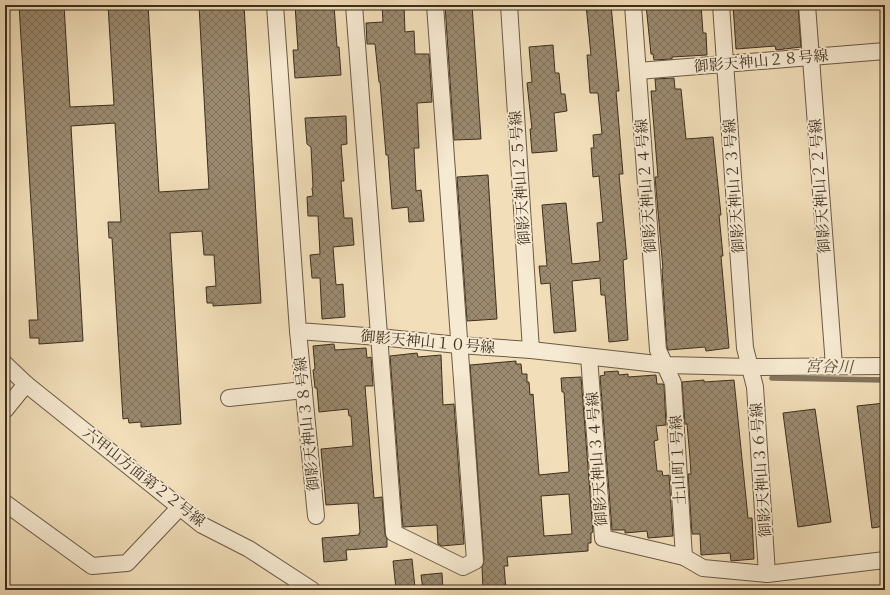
<svg xmlns="http://www.w3.org/2000/svg" width="890" height="595" viewBox="0 0 890 595" font-family="'EB Garamond','Noto Serif JP',serif">
<style>
.lines{fill:none;stroke-linecap:round;stroke-linejoin:round}
.stream{stroke:#84745c;stroke-width:5.5}
.building{fill:url(#building-cross-hatch);stroke:#3d2e1e;fill-rule:evenodd}
.street-casing{stroke:#6a5a45;stroke-width:18}
.street{stroke:#f7ead2;stroke-width:16}
.labels{text-anchor:middle;stroke-width:3.5;stroke-linejoin:round;paint-order:stroke}
.street-label{font-size:15px;fill:#3d2e1e;stroke:#f7ead2}
.water-label{font-size:16px;font-style:italic;fill:#5b4b38;stroke:#f7ead2}
</style>
<defs>
<pattern id="building-cross-hatch" width="8" height="8" patternUnits="userSpaceOnUse"><rect width="8" height="8" fill="#9b8a6f"/><path d="M0 0l8 8M0 8l8-8" fill="none" stroke="#80715b"/></pattern>
</defs>
<rect width="100%" height="100%" fill="#f2dfba"/>
<filter id="stains"><feTurbulence type="fractalNoise" baseFrequency=".005" numOctaves="4"/><feColorMatrix values="0 0 0 0 .2 0 0 0 0 .09 0 0 0 0 .02 0 0 0 .5 -.17"/></filter>
<radialGradient id="worn" r=".72"><stop offset=".6" stop-color="#630" stop-opacity="0"/><stop offset="1" stop-color="#630" stop-opacity=".3"/></radialGradient>
<g class="lines">
<!-- stream -->
<polyline class="stream" points="772,378 885,380"/>
</g>
<!-- building -->
<g class="building">
<polygon points="19,5 64,5 70,107 114,105 108,5 148,5 159,192 209,189 199,5 244,5 261,303 213,306 213,303 207,303 206,287 216,286 214,255 204,255 202,231 170,233 181,424 141,427 141,422 129,423 128,418 123,419 112,238 109,238 108,222 121,222 115,123 71,126 83,341 39,344 39,338 30,338 29,320 38,320"/>
<polygon points="295,5 334,5 337,47 339,47 341,75 295,78 293,50 298,50"/>
<polygon points="382,5 404,5 405,32 414,31 415,54 429,54 432,102 417,103 419,148 414,148 416,191 421,190 424,221 409,222 408,207 392,209 388,155 386,155 380,82 379,82 375,44 367,44 366,23 383,22"/>
<polygon points="445,5 472,5 481,139 454,140"/>
<polygon points="586,5 611,5 619,91 616,91 623,174 619,174 627,259 623,260 628,340 609,342 605,295 601,295 600,278 572,281 576,331 554,333 550,283 541,284 539,266 547,266 542,205 566,203 572,264 600,261 597,223 603,222 599,176 593,177 591,148 594,148 593,135 602,134 598,93 590,93 587,55 591,55"/>
<polygon points="646,5 701,5 703,33 706,33 707,55 672,57 672,59 654,60 653,54 651,54"/>
<polygon points="733,5 798,5 801,47 776,50 775,46 736,49"/>
<polygon points="553,45 555,73 559,73 561,94 565,94 567,111 554,113 557,151 532,153 530,129 532,129 527,83 532,82 529,47"/>
<polygon points="674,78 675,89 681,89 686,139 713,137 721,215 719,215 723,256 721,256 729,348 706,351 705,347 668,350 667,348 662,269 663,269 655,177 658,177 651,91 656,91 655,79"/>
<polygon points="346,116 347,144 341,145 344,181 341,181 344,218 352,218 354,245 333,247 336,285 343,284 345,317 322,319 320,278 312,278 310,255 320,254 318,216 308,216 307,197 313,196 312,188 313,187 311,147 307,144 305,118"/>
<polygon points="488,175 497,319 467,321 457,177"/>
<polygon points="334,344 335,350 366,348 367,358 371,357 373,386 365,386 374,498 382,497 385,534 387,539 387,547 346,550 347,560 324,562 322,538 359,535 359,533 360,533 358,503 326,505 321,449 353,446 351,416 349,416 348,409 319,412 317,388 315,388 313,370 315,369 313,346"/>
<polygon points="417,353 418,357 441,355 443,405 454,404 464,544 442,546 438,544 437,525 403,527 390,356"/>
<path d="M 516,361 L 516,364 L 521,364 L 522,374 L 527,374 L 527,382 L 529,382 L 530,395 L 533,394 L 539,475 L 569,472 L 564,392 L 562,392 L 561,378 L 581,377 L 593,532 L 591,533 L 591,543 L 588,543 L 588,551 L 507,557 L 508,566 L 504,566 L 506,590 L 483,590 L 482,567 L 484,560 L 470,365 ZM 569,494 L 572,534 L 544,536 L 541,496 Z"/>
<polygon points="618,371 619,375 628,374 628,377 656,375 657,384 663,384 664,385 666,425 656,426 658,440 654,441 657,471 662,471 663,476 669,475 673,536 648,538 647,531 625,533 625,530 612,530 600,376 605,375 604,372"/>
<polygon points="704,380 704,382 734,380 748,518 752,518 754,559 731,561 730,553 701,555 700,534 692,534 688,474 691,474 690,458 687,424 685,424 682,382"/>
<polygon points="885,403 885,526 872,528 857,406"/>
<polygon points="815,409 831,522 798,527 783,413"/>
<polygon points="412,559 415,588 396,589 393,561"/>
<polygon points="442,573 443,590 423,590 421,575"/>
</g>
<g class="lines">
<!-- street casing -->
<g class="street-casing">
<g id="street">
<polyline points="275,5 298,331 379,337 458,345 531,350 666,365 750,367 885,366"/>
<polyline points="354,5 394,533 463,567 475,561 435,5"/>
<polyline points="509,5 531,350"/>
<polyline points="633,5 658,350 673,383 684,557"/>
<polyline points="721,5 745,348 755,387 767,574"/>
<polyline points="807,5 834,366"/>
<polyline points="638,71 885,51"/>
<polyline points="298,331 316,516"/>
<polyline points="589,357 603,538 684,557 703,568 767,574 885,560"/>
<polyline points="5,364 26,384 202,525 249,549 312,590"/>
<polyline points="229,398 304,390"/>
<polyline points="5,410 26,384"/>
<polyline points="5,503 92,566 127,563 180,507"/>
</g>
</g>
<!-- street -->
<use href="#street" class="street"/>
</g>
<g class="labels">
<!-- street labels -->
<g class="street-label">
<text transform="translate(761 61) rotate(-5)" y="5">御影天神山２８号線</text>
<text transform="translate(520 178) rotate(-94)" y="5">御影天神山２５号線</text>
<text transform="translate(646 186) rotate(-94)" y="5">御影天神山２４号線</text>
<text transform="translate(734 186) rotate(-94)" y="5">御影天神山２３号線</text>
<text transform="translate(820 186) rotate(-94)" y="5">御影天神山２２号線</text>
<text transform="translate(428 342) rotate(5)" y="5">御影天神山１０号線</text>
<text transform="translate(307 424) rotate(-96)" y="5">御影天神山３８号線</text>
<text transform="translate(597 459) rotate(-94)" y="5">御影天神山３４号線</text>
<text transform="translate(678 460) rotate(-93)" y="5">土山町１号線</text>
<text transform="translate(761 470) rotate(-94)" y="5">御影天神山３６号線</text>
<text transform="translate(144 477) rotate(38)" y="5">六甲山方面第２２号線</text>
</g>
<!-- water labels -->
<g class="water-label">
<text transform="translate(829 366) rotate(1)" y="6">宮谷川</text>
</g>
</g>
<!-- margin -->
<rect width="890" height="595" fill="none" stroke="#f2dfba" stroke-width="20"/>
<rect x="6" y="6" width="878" height="583" fill="none" stroke="#3d2e1e" stroke-width="2"/>
<rect x="10" y="10" width="870" height="575" fill="none" stroke="#3d2e1e"/>
<rect width="100%" height="100%" filter="url(#stains)"/>
<rect width="100%" height="100%" fill="url(#worn)"/>
</svg>
